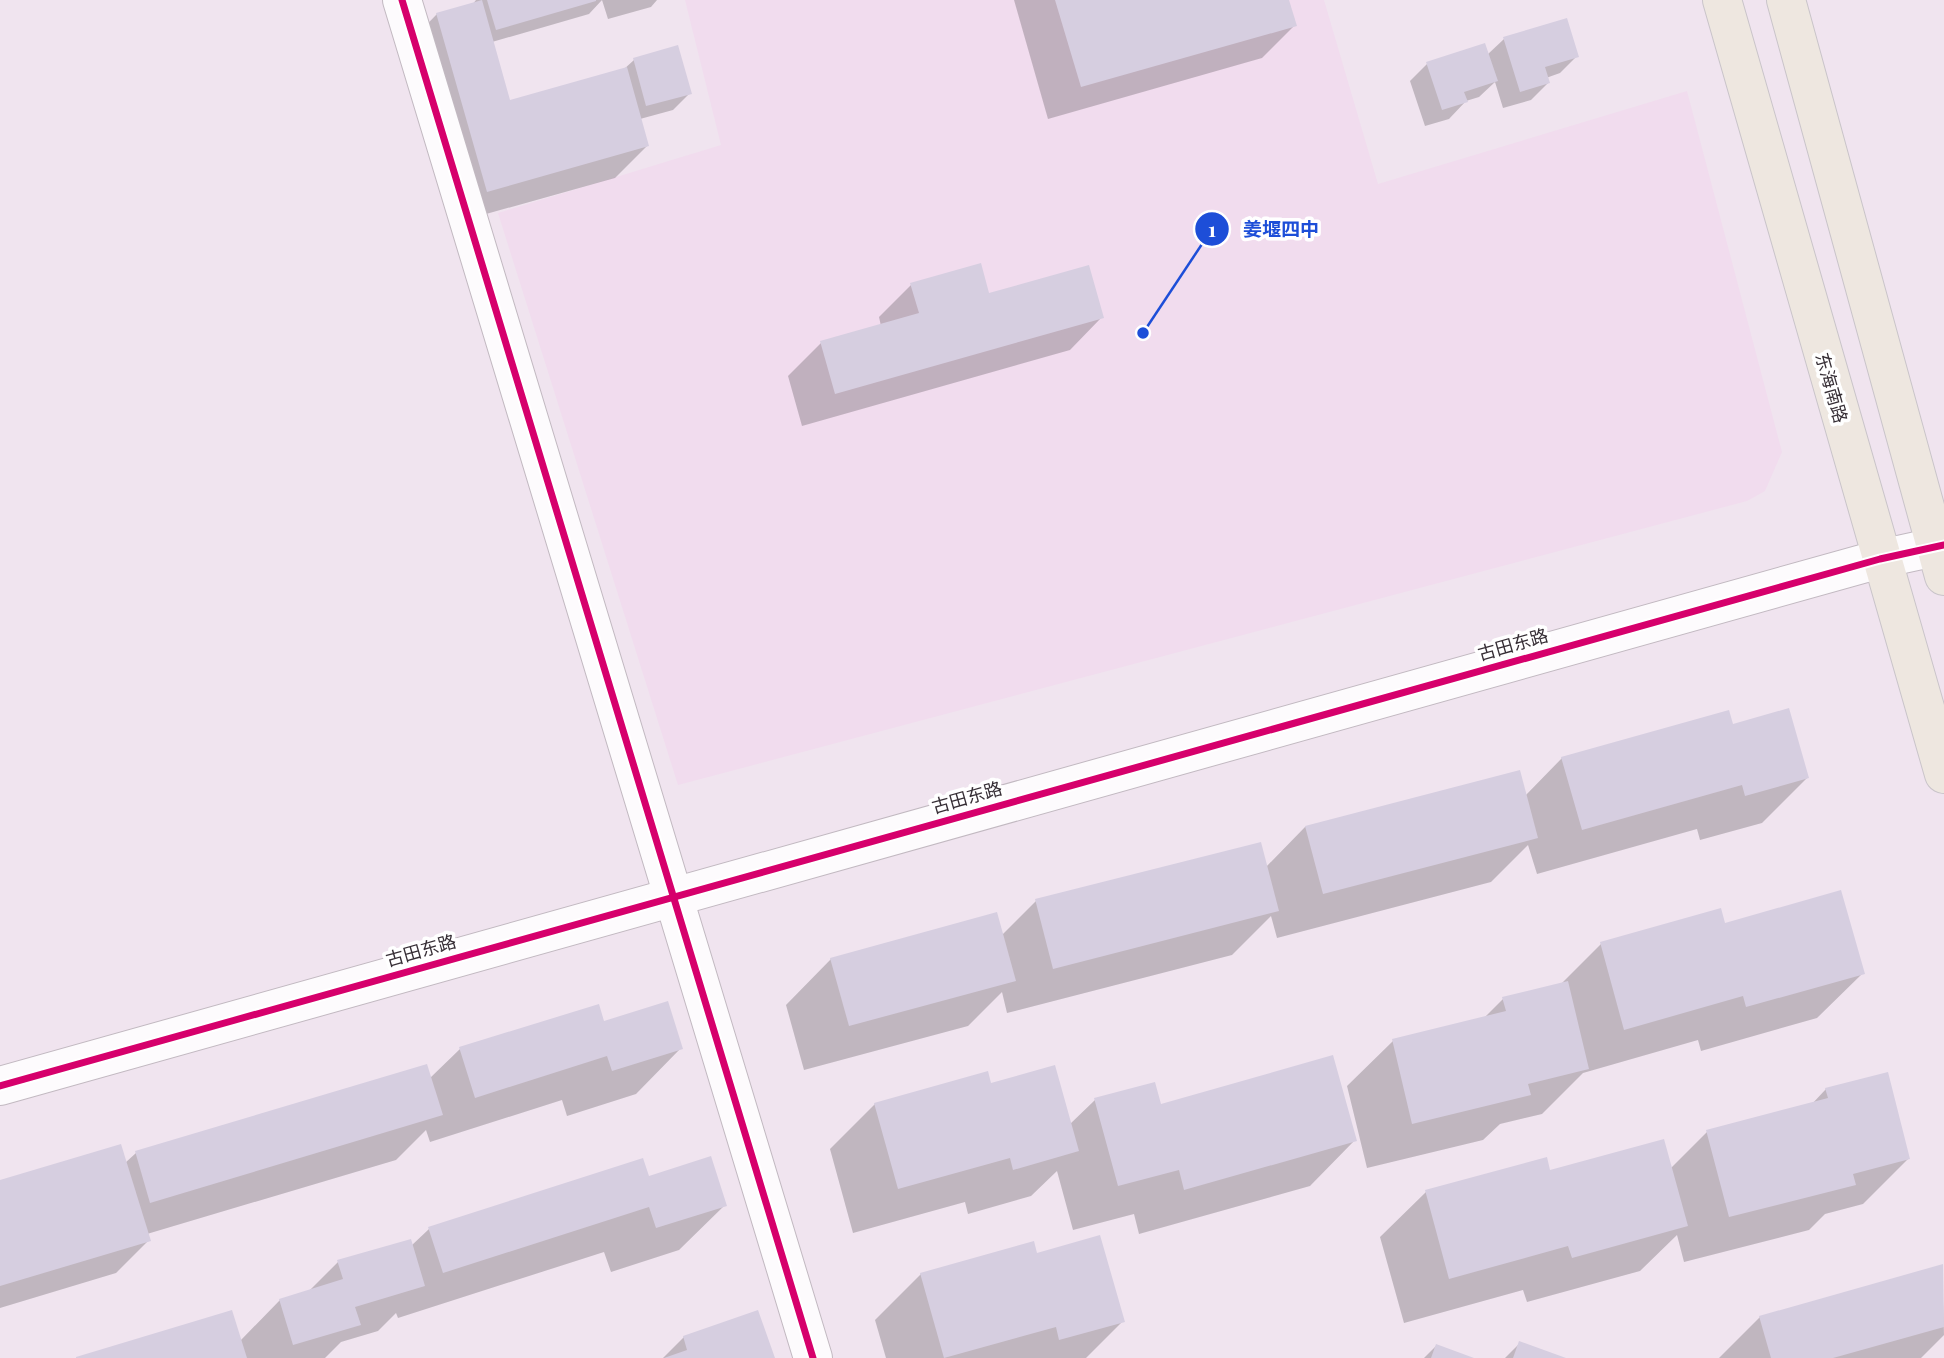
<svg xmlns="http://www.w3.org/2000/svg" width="1944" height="1358" viewBox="0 0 1944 1358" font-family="'Playfair Display','Noto Sans SC',serif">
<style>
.built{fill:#f1dcee}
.shadow{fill:#0003}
.building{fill:#d6cee0}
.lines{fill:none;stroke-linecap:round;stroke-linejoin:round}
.minor-casing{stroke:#c2b9c1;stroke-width:40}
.major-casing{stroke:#c9c4c9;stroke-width:40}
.minor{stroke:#fdfbfd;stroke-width:38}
.major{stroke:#eee7e0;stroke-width:38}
.cycleway-casing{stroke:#fff;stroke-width:11}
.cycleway{stroke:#d6006c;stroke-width:7}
.labels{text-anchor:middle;stroke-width:7;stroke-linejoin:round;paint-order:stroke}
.street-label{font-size:18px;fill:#362e35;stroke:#fff}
.leader{fill:none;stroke:#1d4ed8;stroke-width:2.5}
.callout-dot{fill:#1d4ed8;stroke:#fff;stroke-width:2.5}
.mark-label{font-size:21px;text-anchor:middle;font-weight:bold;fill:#fff}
.callout-label{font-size:19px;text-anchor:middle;font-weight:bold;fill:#1d4ed8;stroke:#fff;stroke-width:7;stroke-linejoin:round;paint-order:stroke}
</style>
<rect width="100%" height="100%" fill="#f0e4ef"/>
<!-- built -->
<polygon class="built" points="685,0 1324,0 1378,184 1687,91 1782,452 1765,491 1747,501 678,785 498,213 721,145"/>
<!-- shadow -->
<g class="shadow">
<polygon points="476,0 657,0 651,7 608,19 602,0 589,14 492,42 509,102 623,70 634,60 690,93 673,110 640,119 648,145 615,178 454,223 405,47 437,14 472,5"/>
<polygon points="1014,0 1287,0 1295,25 1262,58 1048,119"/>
<polygon points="1566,20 1577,56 1560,73 1546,78 1548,83 1531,100 1503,108 1495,82 1479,97 1466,101 1449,119 1425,126 1410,81 1427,64 1487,55 1504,39"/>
<polygon points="911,285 988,295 1102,317 1070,350 802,426 788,376 821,343 881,326 879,317"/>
<polygon points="1731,726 1807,778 1762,823 1700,840 1697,829 1537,874 1528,845 1491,882 1277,938 1271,916 1232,955 1007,1013 1002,992 968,1026 804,1070 786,1005 831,959 1001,936 1036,901 1266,867 1305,827 1525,796 1562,758"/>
<polygon points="1724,925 1863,973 1817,1018 1701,1051 1698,1040 1583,1073 1542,1114 1500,1124 1483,1140 1367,1168 1347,1086 1393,1041 1483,1019 1503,999 1560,985 1601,944"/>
<polygon points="603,1023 681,1048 636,1094 567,1116 562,1100 430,1142 426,1130 396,1160 147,1234 149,1240 116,1273 0,1308 0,1182 125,1163 136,1153 426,1066 430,1078 460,1049"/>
<polygon points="990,1085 1069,1125 1095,1100 1355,1140 1310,1186 1139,1234 1134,1214 1073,1230 1057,1171 1031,1196 968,1214 965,1202 853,1233 830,1149 875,1104"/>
<polygon points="1826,1089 1908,1159 1863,1204 1825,1214 1809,1230 1684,1262 1677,1235 1640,1271 1527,1302 1523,1290 1404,1323 1380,1237 1426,1192 1549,1172 1670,1169 1707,1132 1811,1105"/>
<polygon points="648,1178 725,1205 679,1250 611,1272 604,1252 398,1318 396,1313 378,1331 341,1342 325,1358 79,1358 240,1341 280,1300 308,1292 338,1262 411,1246 429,1229"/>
<polygon points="1036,1255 1123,1321 1086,1358 886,1358 875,1320 921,1274"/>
<polygon points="1942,1267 1944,1335 1921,1358 1719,1358 1760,1317"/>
<polygon points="684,1337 773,1358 663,1358"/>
<polygon points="1520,1343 1562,1358 1505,1358"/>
<polygon points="1436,1346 1470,1358 1424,1358"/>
</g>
<!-- building -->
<g class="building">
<polygon points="482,0 510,100 627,67 649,146 487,192 436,13"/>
<polygon points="487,0 596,0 596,1 496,30"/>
<polygon points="1055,0 1289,0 1297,26 1081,87"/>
<polygon points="1567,18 1579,57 1545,67 1550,83 1520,92 1503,37"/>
<polygon points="1485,43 1498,81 1464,92 1468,102 1442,110 1426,62"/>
<polygon points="678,45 692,94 646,106 633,58"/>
<polygon points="981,263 989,293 1089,265 1104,318 835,394 820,341 919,313 910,283"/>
<polygon points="1789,708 1809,778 1745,796 1742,785 1582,830 1561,757 1729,710 1733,724"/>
<polygon points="1520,770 1538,838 1323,894 1305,826"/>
<polygon points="1261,842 1279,911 1053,969 1035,899"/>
<polygon points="1841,890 1865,974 1746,1007 1743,996 1624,1030 1600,942 1721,908 1725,923"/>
<polygon points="997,912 1016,981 849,1026 830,958"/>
<polygon points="1568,981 1589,1069 1528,1084 1531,1095 1412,1124 1392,1039 1506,1011 1502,997"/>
<polygon points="668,1001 683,1049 612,1071 607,1056 475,1098 459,1047 599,1004 604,1021"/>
<polygon points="1333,1055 1357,1141 1184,1190 1179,1170 1118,1186 1094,1098 1155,1082 1161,1104"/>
<polygon points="427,1064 443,1115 150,1203 135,1151"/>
<polygon points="1055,1065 1079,1151 1013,1170 1010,1158 898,1189 874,1103 988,1071 991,1083"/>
<polygon points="1888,1072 1910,1159 1853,1174 1856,1185 1729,1217 1706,1130 1828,1098 1825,1088"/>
<polygon points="1664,1139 1688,1226 1572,1258 1568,1246 1449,1279 1425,1190 1547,1157 1550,1170"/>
<polygon points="121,1144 151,1241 0,1286 0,1180"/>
<polygon points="711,1156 727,1206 656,1228 649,1207 443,1273 428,1227 643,1158 649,1176"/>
<polygon points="1100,1235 1125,1322 1059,1340 1056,1327 944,1358 920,1273 1034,1241 1037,1253"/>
<polygon points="411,1239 425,1286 355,1307 361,1325 293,1345 279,1299 343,1279 337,1260"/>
<polygon points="1943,1264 1944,1327 1833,1358 1771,1358 1759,1316"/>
<polygon points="232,1310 247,1358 76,1358 76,1357"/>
<polygon points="758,1310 775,1358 664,1358 687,1350 683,1336"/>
<polygon points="1519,1341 1566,1358 1513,1358"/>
<polygon points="1436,1344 1474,1358 1431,1358"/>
</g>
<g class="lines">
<!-- minor casing -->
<g class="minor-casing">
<g id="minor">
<polyline points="402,0 813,1358"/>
<polyline points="0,1086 1880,559 1944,545"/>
</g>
</g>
<!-- major casing -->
<g class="major-casing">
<g id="major">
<polyline points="1722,0 1944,774"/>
<polyline points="1786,0 1944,576"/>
</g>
</g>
<!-- minor -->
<use href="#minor" class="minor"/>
<!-- major -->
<use href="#major" class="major"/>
<!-- cycleway casing -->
<g class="cycleway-casing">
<g id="cycleway">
<polyline points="402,0 813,1358"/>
<polyline points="0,1086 1880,559 1944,545"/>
</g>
</g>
<!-- cycleway -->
<use href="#cycleway" class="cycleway"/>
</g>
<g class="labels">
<!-- street labels -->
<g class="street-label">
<text transform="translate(1831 388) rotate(74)" y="6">东海南路</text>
<text transform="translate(1513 645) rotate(-16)" y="6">古田东路</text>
<text transform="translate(967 798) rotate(-16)" y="6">古田东路</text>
<text transform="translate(421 951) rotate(-16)" y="6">古田东路</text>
</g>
</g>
<!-- callouts -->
<path class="leader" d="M1143 333L1212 229"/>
<g class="callout-dot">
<circle cx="1143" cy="333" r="7"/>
<circle cx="1212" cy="229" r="18"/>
</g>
<g class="mark-label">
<text x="1212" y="237">1</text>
</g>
<g class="callout-label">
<text x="1281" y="236">姜堰四中</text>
</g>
</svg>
